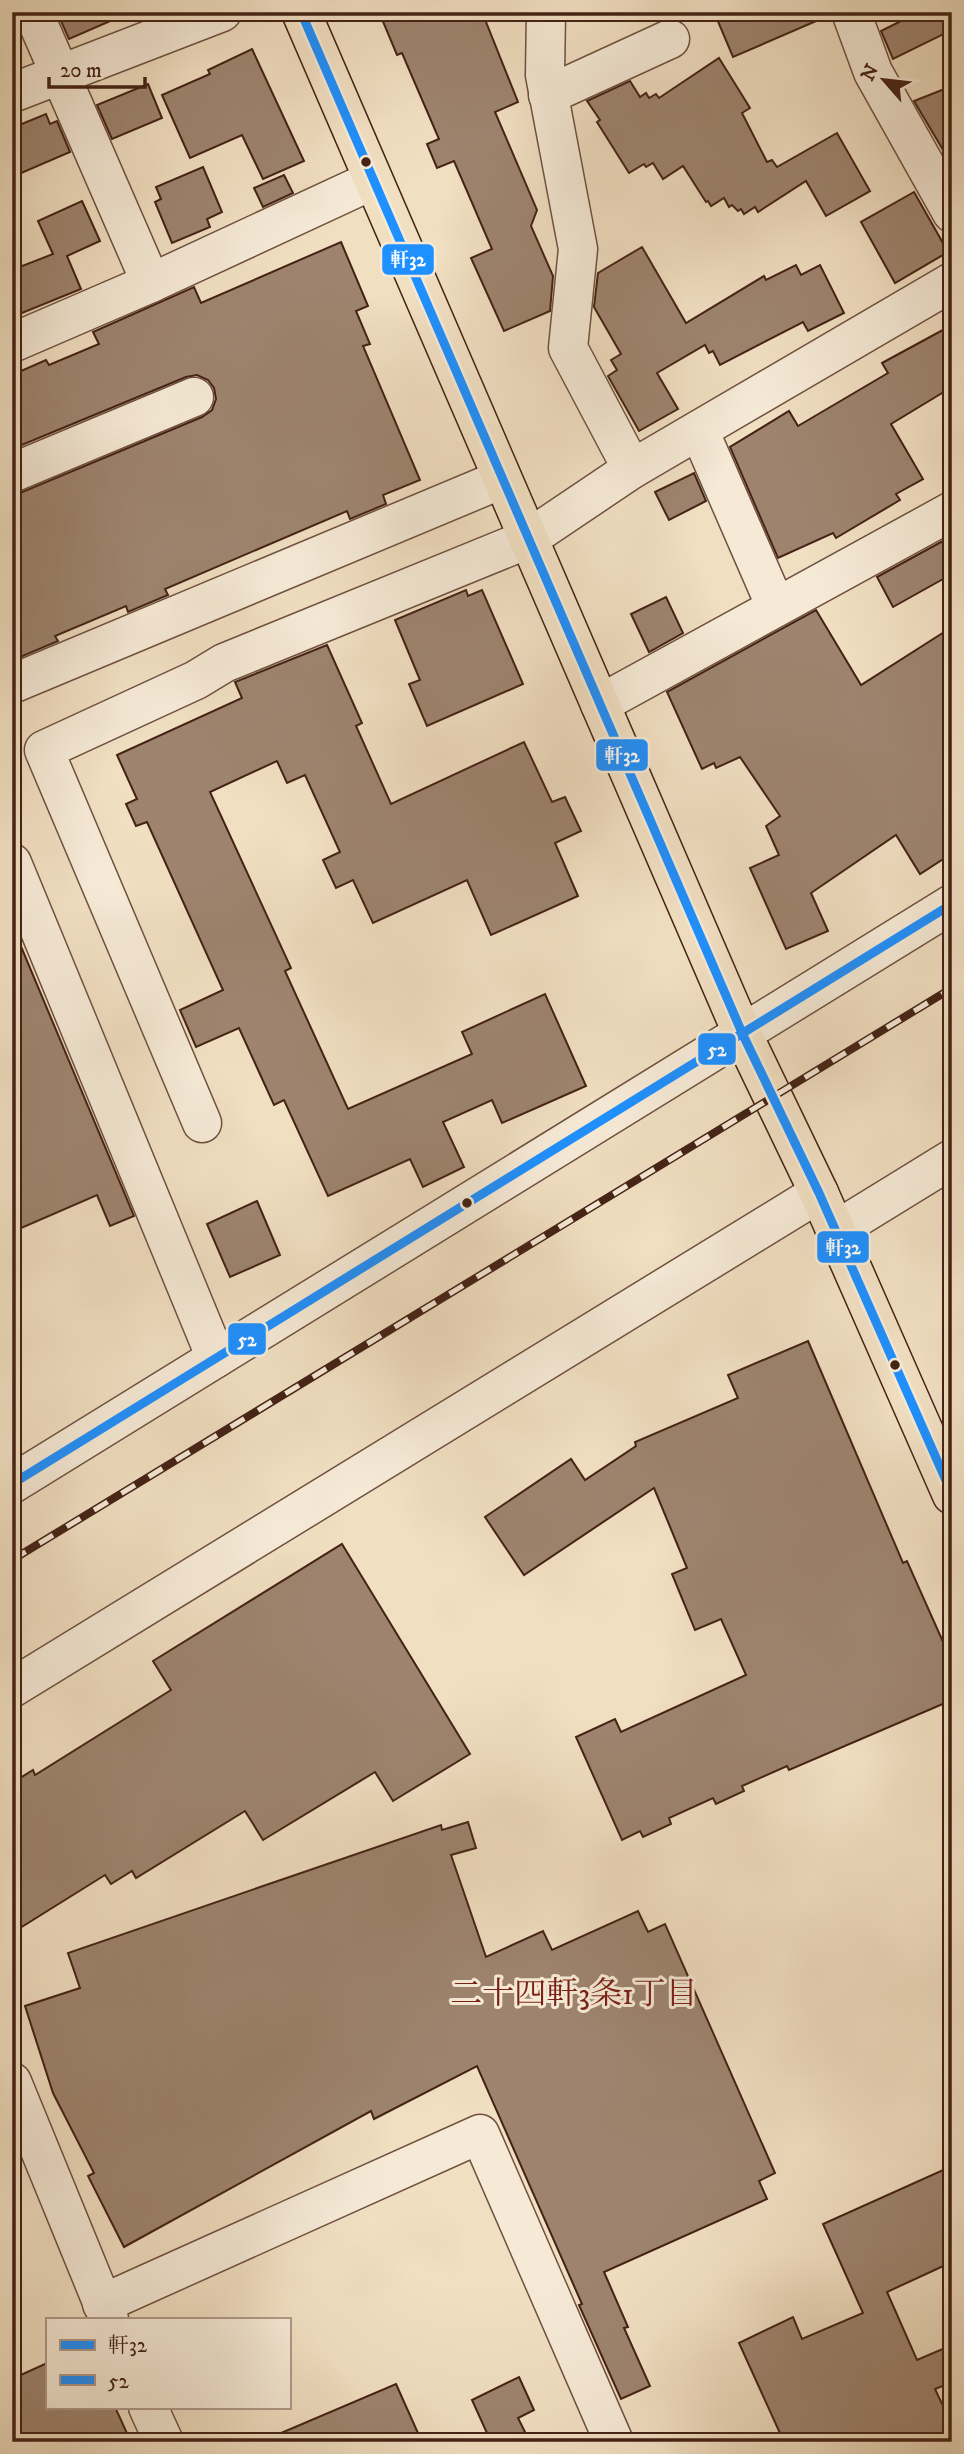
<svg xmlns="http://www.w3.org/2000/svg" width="964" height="2454" viewBox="0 0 964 2454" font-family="'IM FELL DW Pica','Noto Serif JP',serif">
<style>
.building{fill:#9e846f;stroke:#442215;stroke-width:2}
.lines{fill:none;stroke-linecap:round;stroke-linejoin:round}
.minor-casing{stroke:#6f5140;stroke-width:41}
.major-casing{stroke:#442215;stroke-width:41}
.minor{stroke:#f6ead7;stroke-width:38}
.major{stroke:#f1dfc2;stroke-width:38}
.rail-casing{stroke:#442215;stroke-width:8}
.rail{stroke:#f6ead7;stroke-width:5;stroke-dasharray:16;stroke-linecap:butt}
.bus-1-casing{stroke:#f6ead7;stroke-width:14}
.bus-2-casing{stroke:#f6ead7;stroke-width:14}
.bus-1{stroke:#1e90ff;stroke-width:9}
.bus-2{stroke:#1e90ff;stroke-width:9}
.bus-dot{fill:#442215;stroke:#f6ead7;stroke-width:2.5}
.labels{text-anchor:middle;stroke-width:6;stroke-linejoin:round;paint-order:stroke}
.neighbourhood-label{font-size:32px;fill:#7a1f14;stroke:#f6ead7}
.line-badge{stroke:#f6ead7;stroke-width:2.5}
.badge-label{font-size:19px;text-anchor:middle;font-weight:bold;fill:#fff}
</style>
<rect width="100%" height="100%" fill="#f1dfc2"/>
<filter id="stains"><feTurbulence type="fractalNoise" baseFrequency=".00286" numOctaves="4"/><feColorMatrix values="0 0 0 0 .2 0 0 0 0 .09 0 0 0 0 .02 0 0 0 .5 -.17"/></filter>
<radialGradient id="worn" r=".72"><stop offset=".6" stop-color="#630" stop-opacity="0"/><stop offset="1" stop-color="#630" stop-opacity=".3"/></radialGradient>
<!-- building -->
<g class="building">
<polygon points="57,12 131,12 69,39"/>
<polygon points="379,12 482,12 518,102 495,112 537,210 531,226 553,276 550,311 504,331 471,258 492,249 454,161 437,168 427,144 439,139 402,53 397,55"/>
<polygon points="714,12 830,12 830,15 733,57"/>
<polygon points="919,12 952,12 952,30 893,59 881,31"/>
<polygon points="252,49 304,161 263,179 242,135 190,158 162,95 210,74 208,70"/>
<polygon points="719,58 750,108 742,113 767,162 772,160 777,167 837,133 870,191 826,216 806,181 758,212 755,207 744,214 741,209 738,211 732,205 729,207 724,198 711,206 708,201 706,202 683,166 663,179 653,163 646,167 644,164 629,173 597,122 600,120 587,101 630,81 640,97 646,93 649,98 656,94 659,98"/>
<polygon points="148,84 162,118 112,139 97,105"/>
<polygon points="952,86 952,165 914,101"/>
<polygon points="46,114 50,124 57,121 70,152 12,177 12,128"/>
<polygon points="203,167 222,212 207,219 210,227 172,243 155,202 161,199 156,187"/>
<polygon points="284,175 293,193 263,207 254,188"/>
<polygon points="914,192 948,252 895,283 861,222"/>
<polygon points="82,201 100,241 67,256 81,289 12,317 12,270 53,254 38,221"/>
<polygon points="341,242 368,306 356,311 370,344 363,346 420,480 383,495 386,504 350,519 347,511 165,589 168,595 128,612 126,606 55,636 58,641 18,658 12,644 12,494 20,493 202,417 212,410 216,399 214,388 208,380 197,375 186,377 12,449 12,375 46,360 49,365 99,344 93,332 194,287 201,303"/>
<polygon points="642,247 686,323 764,276 766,280 796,265 801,275 820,265 844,313 808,331 803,322 720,365 713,351 709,353 705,345 657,373 678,409 639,431 608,376 617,370 611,360 621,354 594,307 598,273"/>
<polygon points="952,325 952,387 891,424 923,479 896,494 900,500 836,538 833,533 778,558 730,447 789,411 798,426 888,373 882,363"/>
<polygon points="694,473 706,501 669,520 655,492"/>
<polygon points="952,536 952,574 893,607 877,577"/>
<polygon points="466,590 468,596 482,590 523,684 427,726 409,684 420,680 395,620"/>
<polygon points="666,597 683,633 649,652 631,614"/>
<polygon points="816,610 861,685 952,627 951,854 920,874 896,835 811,893 828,931 786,949 750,868 779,855 766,826 780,816 740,757 716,768 714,763 702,769 667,692"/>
<polygon points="327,645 362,723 356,726 391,804 524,742 552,802 565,797 581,831 555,843 578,896 491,935 467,880 373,923 353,880 336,888 323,860 340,852 305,775 287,783 277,761 210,792 291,968 285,971 348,1109 472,1054 462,1032 545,994 586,1086 502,1123 492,1100 443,1122 464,1167 423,1187 410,1159 328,1196 284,1100 274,1105 239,1028 196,1047 180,1010 223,990 147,822 136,826 126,804 137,799 117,755 242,698 235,682"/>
<polygon points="12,925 134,1216 110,1226 97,1195 12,1232"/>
<polygon points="257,1201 280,1255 230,1277 207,1224"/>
<polygon points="808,1341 903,1563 907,1561 952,1662 952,1700 789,1770 787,1766 742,1786 744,1791 716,1804 713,1798 669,1818 671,1824 643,1837 640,1831 622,1840 576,1737 615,1719 621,1732 746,1675 721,1619 695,1630 672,1574 687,1568 654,1488 524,1575 485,1517 571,1459 585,1480 636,1446 635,1442 738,1398 728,1375"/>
<polygon points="342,1544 470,1754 393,1801 375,1772 263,1840 245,1811 136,1878 132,1871 111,1884 105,1875 12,1933 12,1783 33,1770 35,1775 171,1690 153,1661"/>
<polygon points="468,1822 476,1848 451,1855 486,1957 543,1931 552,1950 638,1911 648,1932 665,1924 775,2173 759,2181 767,2199 604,2272 628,2327 624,2328 650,2386 621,2399 579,2305 582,2304 477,2066 374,2119 371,2111 124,2247 88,2176 94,2173 53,2093 25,2006 80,1988 68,1953 441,1825 442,1830"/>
<polygon points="952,2166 952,2262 887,2292 917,2360 952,2345 952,2382 935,2389 952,2425 952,2442 784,2442 739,2343 793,2317 802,2339 863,2313 823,2224"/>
<polygon points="47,2363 47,2407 115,2407 131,2442 12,2442 12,2379"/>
<polygon points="519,2377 534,2410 518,2418 530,2442 491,2442 472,2400"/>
<polygon points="396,2384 422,2442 260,2442"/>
</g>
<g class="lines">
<!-- minor casing -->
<g class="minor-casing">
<g id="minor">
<polyline points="33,12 151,283"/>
<polyline points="546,12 545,75 578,249 568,348 632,469"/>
<polyline points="851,12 873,72 952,213"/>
<polyline points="12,93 222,12"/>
<polyline points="548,95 670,39"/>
<polyline points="12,343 151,283 373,180"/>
<polyline points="699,430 776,607"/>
<polyline points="12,473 194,397"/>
<polyline points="12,684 502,479"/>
<polyline points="600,704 952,511"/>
<polyline points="12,863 216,1358"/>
<polyline points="202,1123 44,750 196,680 224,663 528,539 632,469 952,282"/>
<polyline points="835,1231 952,1159"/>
<polyline points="12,1484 952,904"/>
<polyline points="12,1688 819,1193"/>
<polyline points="12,2082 109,2319"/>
<polyline points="102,2304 480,2134 614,2442"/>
<polyline points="148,2407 164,2442"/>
</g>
</g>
<!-- major casing -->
<g class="major-casing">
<polyline id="major" points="301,12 743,1035 819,1193 952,1495"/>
</g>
<!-- minor -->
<use href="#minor" class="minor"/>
<!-- major -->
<use href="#major" class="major"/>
<!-- rail casing -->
<g class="rail-casing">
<polyline id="rail" points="12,1560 952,988"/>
</g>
<!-- rail -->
<use href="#rail" class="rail"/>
<!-- bus-1 casing -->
<g class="bus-1-casing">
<polyline id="bus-1" points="301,12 743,1035 819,1193 952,1494"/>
</g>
<!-- bus-2 casing -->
<g class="bus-2-casing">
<polyline id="bus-2" points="12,1484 952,904"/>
</g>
<!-- bus-1 -->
<use href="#bus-1" class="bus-1"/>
<!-- bus-2 -->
<use href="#bus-2" class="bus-2"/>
</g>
<!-- markers -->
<g class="bus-dot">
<circle cx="366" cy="162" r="6"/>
<circle cx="467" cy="1203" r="6"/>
<circle cx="895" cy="1365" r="6"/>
</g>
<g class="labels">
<!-- neighbourhood labels -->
<g class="neighbourhood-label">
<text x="574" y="2004">二十四軒3条1丁目</text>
</g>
</g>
<g class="line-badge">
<rect x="381" y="243" width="54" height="33" rx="7" fill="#1e90ff"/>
<rect x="595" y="738" width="54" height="34" rx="7" fill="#1e90ff"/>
<rect x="697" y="1032" width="40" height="34" rx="7" fill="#1e90ff"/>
<rect x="816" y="1230" width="54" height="34" rx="7" fill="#1e90ff"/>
<rect x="227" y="1322" width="40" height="34" rx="7" fill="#1e90ff"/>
</g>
<g class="badge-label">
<text x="408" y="266">軒32</text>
<text x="622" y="762">軒32</text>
<text x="717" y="1056">52</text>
<text x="843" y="1254">軒32</text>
<text x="247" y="1346">52</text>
</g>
<!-- margin -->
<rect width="964" height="2454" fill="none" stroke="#f1dfc2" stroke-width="42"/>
<rect x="14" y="14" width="936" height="2426" fill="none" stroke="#442215" stroke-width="3.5"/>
<rect x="21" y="21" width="922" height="2412" fill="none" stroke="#442215" stroke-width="2"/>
<!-- legend -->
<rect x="46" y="2318" width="245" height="91" fill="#f6ead7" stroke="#af9a89" stroke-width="2"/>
<rect x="60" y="2340" width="35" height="10" fill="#1e90ff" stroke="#af9a89" stroke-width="2"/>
<text x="108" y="2352" font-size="21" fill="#442215">軒32</text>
<rect x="60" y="2375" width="35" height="10" fill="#1e90ff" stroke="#af9a89" stroke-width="2"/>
<text x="108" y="2388" font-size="21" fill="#442215">52</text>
<!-- north arrow -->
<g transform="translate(884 80) rotate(298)" stroke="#f6ead7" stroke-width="5" paint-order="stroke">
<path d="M0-5L12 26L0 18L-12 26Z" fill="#442215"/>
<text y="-10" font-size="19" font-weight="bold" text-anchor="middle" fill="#442215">N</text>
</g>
<!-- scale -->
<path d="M49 77v10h96v-10" fill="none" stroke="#442215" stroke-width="3.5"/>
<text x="60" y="77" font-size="21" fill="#442215" stroke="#f6ead7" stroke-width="5" paint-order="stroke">20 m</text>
<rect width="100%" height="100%" filter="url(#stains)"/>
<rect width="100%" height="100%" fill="url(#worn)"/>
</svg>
